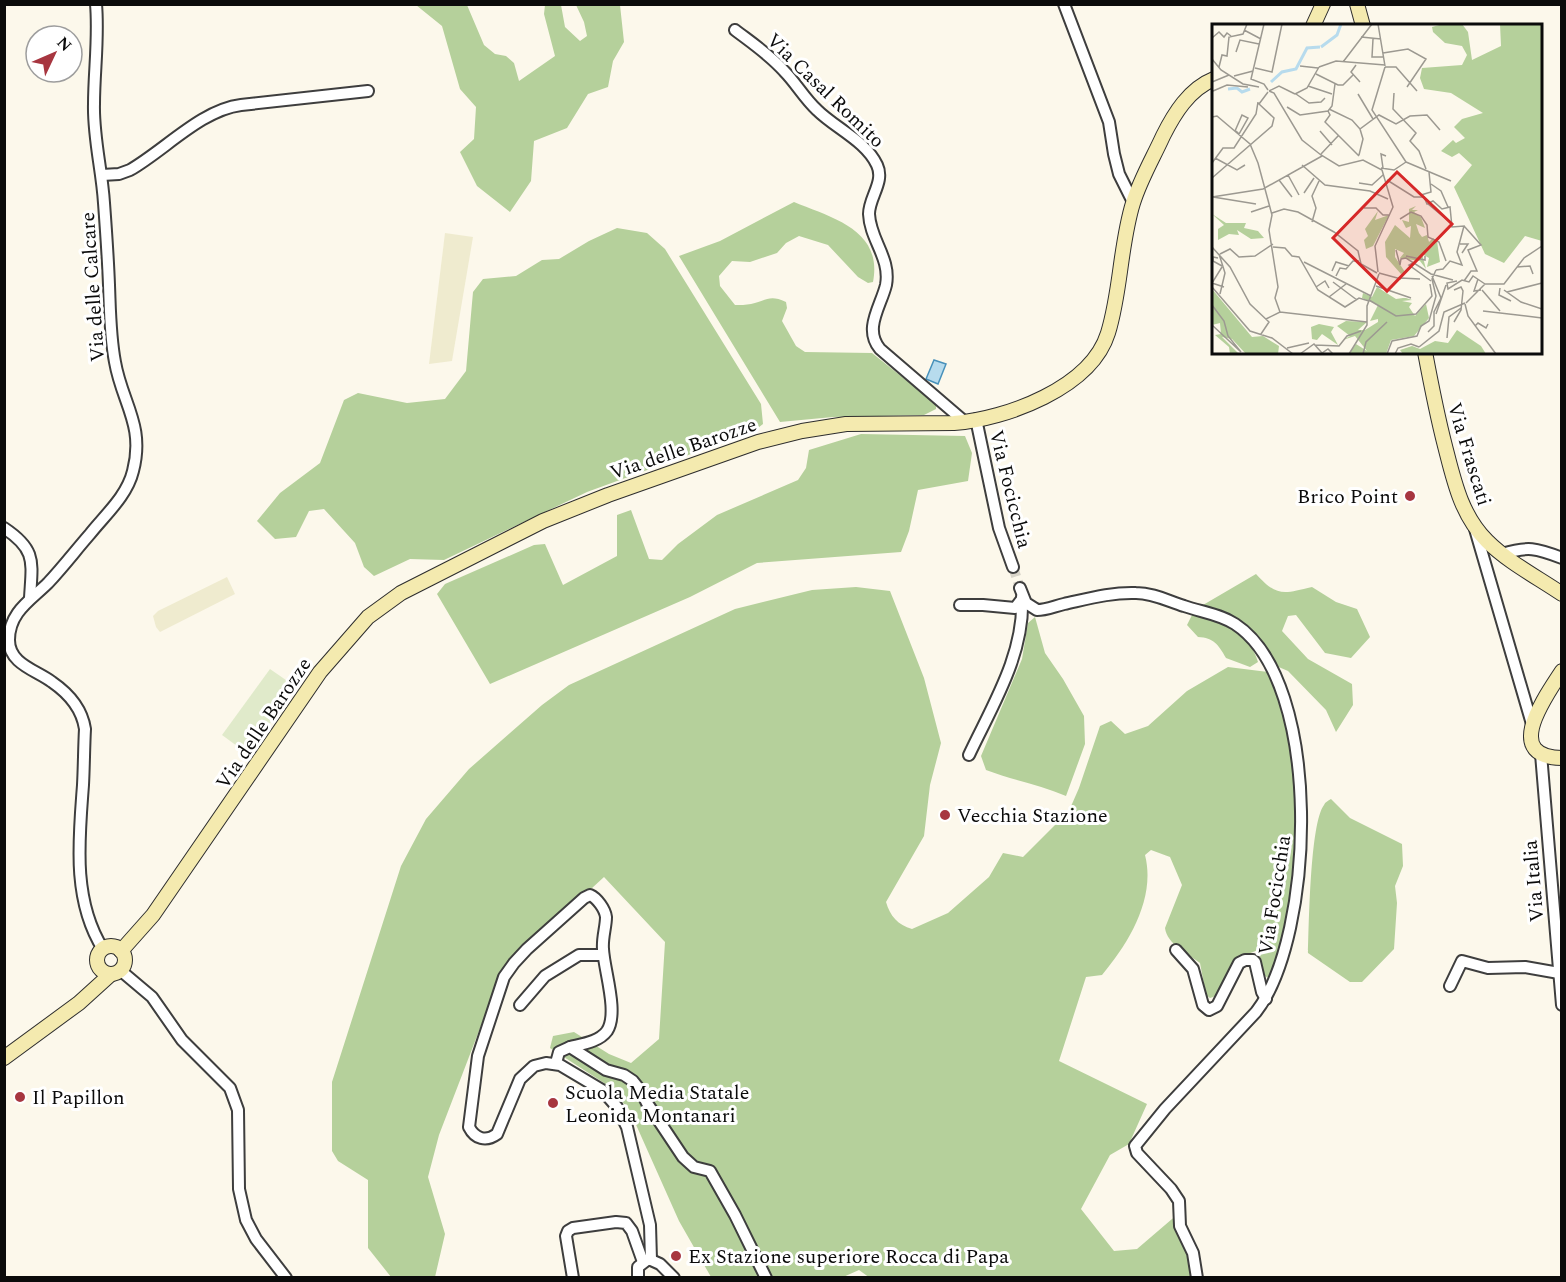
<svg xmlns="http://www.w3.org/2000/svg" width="1566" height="1282" viewBox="0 0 1566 1282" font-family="Spectral,serif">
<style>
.farmland{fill:#efebcf}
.forest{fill:#b5d09b}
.pitch{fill:#e0eaca}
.water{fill:#b7dbed;stroke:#4891ba;stroke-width:1.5}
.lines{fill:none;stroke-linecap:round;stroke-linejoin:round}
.minor-tunnel{stroke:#d8d4c9;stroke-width:10;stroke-dasharray:10 5;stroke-linecap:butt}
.minor-casing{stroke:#3e3e3e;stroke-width:14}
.secondary-casing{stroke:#2d2d2d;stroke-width:16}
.minor{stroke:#fff;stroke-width:10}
.secondary{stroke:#f4eaaf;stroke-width:14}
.poi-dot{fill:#a73640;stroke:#fff;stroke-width:2}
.labels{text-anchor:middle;stroke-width:6;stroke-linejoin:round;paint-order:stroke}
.street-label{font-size:20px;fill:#0b0b0b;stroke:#fff}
.poi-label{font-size:20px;fill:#0b0b0b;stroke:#fff;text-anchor:start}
.inset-river{fill:none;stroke:#b7dbed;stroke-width:3}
.inset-road{fill:none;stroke:#9c9991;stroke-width:1.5}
.view{fill:#d62828;fill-opacity:0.15;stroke:#d62828;stroke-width:3}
.inset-edge{fill:none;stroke:#0b0b0b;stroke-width:3}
</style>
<rect width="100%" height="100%" fill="#fcf8eb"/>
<!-- farmland -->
<g class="farmland">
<polygon points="445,233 473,237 452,361 429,364"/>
<polygon points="227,577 235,594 160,632 156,627 153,616 158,611"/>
</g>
<!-- forest -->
<g class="forest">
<polygon points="416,5 467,5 484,45 495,54 506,56 514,63 519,81 555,56 544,14 545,5 561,5 565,27 580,41 587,36 584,22 576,5 620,5 624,42 613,61 608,87 588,94 567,128 534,141 531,181 510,212 477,186 460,152 474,139 476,107 460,89 442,26"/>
<path d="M 794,202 C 833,218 883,230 873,282 L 868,283 L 858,277 L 828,245 L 799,236 L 786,243 L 777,253 L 750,262 L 732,261 L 719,276 L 720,286 L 735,305 C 740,305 746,305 751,304 C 766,301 769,294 786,302 L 787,308 L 782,321 L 796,346 L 805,352 L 872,353 L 936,404 L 936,409 L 924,415 L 833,417 L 780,422 L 679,256 L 720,241 Z"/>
<polygon points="617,228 647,233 665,249 761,404 763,424 754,431 587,492 444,560 410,559 374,576 364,567 355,543 324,509 309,511 296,537 275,539 257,521 280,493 320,463 344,400 358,393 407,403 445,399 466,371 473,292 483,279 516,276 542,260 559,259 589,241"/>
<polygon points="861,434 965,436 972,453 968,481 918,490 909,531 901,552 757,563 690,597 490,684 437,594 445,584 534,545 545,544 563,585 617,556 617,515 631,510 649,559 662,560 678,544 717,515 798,480 806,468 809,450"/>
<path d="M 1256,574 C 1277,597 1283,594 1312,587 L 1336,602 L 1357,609 L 1370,637 L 1351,658 L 1325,653 L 1296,615 L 1288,616 L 1282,631 L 1308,659 L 1352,684 L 1353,705 L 1336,732 L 1326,710 L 1288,671 L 1274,665 L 1244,626 L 1203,605 Z"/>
<path d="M 856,587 L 890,591 L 924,678 L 941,743 L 930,785 L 924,836 L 886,902 C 890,916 898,925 912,929 L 948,913 L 989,877 L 1003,853 L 1023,857 L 1057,823 L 1065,820 L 1079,788 L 1100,726 L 1111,721 L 1125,734 L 1148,726 L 1187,691 L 1228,667 L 1268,672 L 1280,696 L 1295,776 L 1299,814 L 1295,874 L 1281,948 L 1270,979 L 1265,976 L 1258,950 C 1230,960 1229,971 1216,996 L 1210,998 L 1206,995 L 1200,963 C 1188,954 1167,944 1165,928 L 1182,885 L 1170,857 L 1151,850 L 1145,855 C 1156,898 1129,943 1102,975 L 1086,977 L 1059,1061 L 1147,1104 L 1129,1144 L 1110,1155 L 1081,1209 L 1114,1251 L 1137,1249 L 1179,1213 L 1193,1277 L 870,1278 L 859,1270 L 841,1278 L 711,1277 L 679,1221 L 629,1109 L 604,1083 L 550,1048 L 553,1036 L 574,1032 L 609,1054 L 631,1063 L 659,1039 L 665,942 L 604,877 L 502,971 L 439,1135 L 428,1177 L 445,1234 L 435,1277 L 391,1277 L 368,1248 L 368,1180 L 338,1161 L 332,1151 L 332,1082 L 401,866 L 426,819 L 469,769 L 542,705 L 569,685 L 735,609 L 812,590 Z"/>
<path d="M 1193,613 C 1222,621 1249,631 1258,662 L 1250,667 L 1226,658 C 1218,644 1214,638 1198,637 L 1187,625 Z"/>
<path d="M 1035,617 L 1045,653 L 1063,679 L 1084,716 L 1085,744 L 1066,796 C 1040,785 1012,780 986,770 L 981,756 L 1022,659 L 1028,623 Z"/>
<path d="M 1331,799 L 1350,818 L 1402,844 L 1403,866 L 1395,886 L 1397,903 L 1394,949 L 1362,982 L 1350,982 L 1308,953 C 1309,926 1310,823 1324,805 C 1325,802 1328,801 1331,799 Z"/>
</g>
<!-- pitch -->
<polygon class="pitch" points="270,669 296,687 248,754 222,735"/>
<!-- water -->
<polygon class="water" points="934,360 946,364 938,384 926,379"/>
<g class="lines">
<!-- minor-tunnel -->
<polyline class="minor-tunnel" points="1013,567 1020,588"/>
<!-- minor casing -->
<g class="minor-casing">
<g id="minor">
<path d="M 96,4 C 99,38 94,71 94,104 C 93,137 102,170 104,203 C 106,230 108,258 109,285 C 110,310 110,336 115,362 C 122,403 145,425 133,471 C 127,496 105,515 90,534 C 76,550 63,567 48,583 C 31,600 9,612 9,640 C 9,664 36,670 52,682 C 68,693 82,709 85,729 C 84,747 84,766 83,785 C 79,839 72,900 103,949"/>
<polyline points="1064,4 1109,122 1114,154 1119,174 1133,202"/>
<path d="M 735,30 C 752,43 770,55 784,71 C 796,83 804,98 817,110 C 835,128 866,141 877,165 C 885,182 869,197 869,214 C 870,240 891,258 886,285 C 881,306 863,329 880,349 L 965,422"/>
<path d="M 102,175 L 119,174 L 130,170 C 165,150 201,110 241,105 L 368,91"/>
<polyline points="976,419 999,528 1013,567"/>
<path d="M 4,528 C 37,550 32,562 30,598"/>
<polyline points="1475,529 1532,724"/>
<path d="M 1502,554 C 1528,546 1536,548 1562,558"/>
<path d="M 1020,588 L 1026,603 L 1037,610 C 1046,610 1055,606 1064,604 C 1087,599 1112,592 1136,593 C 1153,593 1168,601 1184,606 C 1201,612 1220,614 1235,624 C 1324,682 1315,936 1256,1012 L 1165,1109 L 1135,1146 L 1137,1153 L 1171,1189 L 1179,1201 L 1180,1226 L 1193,1253 L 1197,1278"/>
<polyline points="960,605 983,605 1015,608 1022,599"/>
<polyline points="1541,754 1562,1005"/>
<path d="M 969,755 C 992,706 1025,654 1022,597"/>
<polyline points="1176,950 1193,969 1203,1005 1209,1010 1217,1006 1239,963 1245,960 1253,960 1255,962 1262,992 1266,999"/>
<polyline points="120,970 152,997 182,1040 230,1088 238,1110 239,1189 246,1220 256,1239 286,1278"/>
<polyline points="1450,986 1462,961 1488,968 1525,967 1559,973"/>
<polyline points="520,1005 545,976 579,955 603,955"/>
<path d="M 570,1047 C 582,1044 599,1042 607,1031 C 619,1013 604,970 603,949 C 602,938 606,927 606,917 C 605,909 597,898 590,895 L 584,898 L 527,949 L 514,963 L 504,977 L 478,1056 L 469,1127 C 475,1139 486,1142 497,1134 L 520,1079 L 534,1066 L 546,1063 L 560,1065 L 602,1090 L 617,1107 L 627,1127 L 650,1225 L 651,1260"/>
<polyline points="556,1063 559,1052 570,1047 606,1070 624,1075 633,1081 641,1091 647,1103 683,1157 694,1167 710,1171 735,1215 766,1278"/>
<polyline points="651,1260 660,1264 674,1278"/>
<polyline points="573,1278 566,1236 568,1231 573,1228 616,1222 626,1223 632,1231 643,1262"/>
<polyline points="638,1278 638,1267 647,1260"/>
</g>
</g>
<!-- secondary casing -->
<g class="secondary-casing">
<g id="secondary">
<polyline points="1357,4 1363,26"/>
<polyline points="1313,26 1323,4"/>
<path d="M 1425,352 C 1431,384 1437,415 1445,446 C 1454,481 1461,515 1487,541 C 1508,562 1537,577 1562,594"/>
<path d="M 1562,671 C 1546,696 1501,757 1562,758"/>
<circle cx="111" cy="960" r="14"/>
<path d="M 121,951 L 153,915 L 320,672 L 368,617 L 401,593 L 543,521 L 608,495 L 758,442 L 802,431 L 846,424 L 954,423 C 1006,419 1091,388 1108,333 C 1121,291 1120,245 1133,203 C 1140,180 1153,158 1163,136 C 1174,114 1189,89 1214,79"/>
<polyline points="4,1058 79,1003 111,974"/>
</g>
</g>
<!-- minor -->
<use href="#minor" class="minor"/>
<!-- secondary -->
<use href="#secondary" class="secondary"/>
</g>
<!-- markers -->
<g class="poi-dot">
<circle cx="1410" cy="496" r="6"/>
<circle cx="945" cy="815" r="6"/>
<circle cx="20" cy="1097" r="6"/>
<circle cx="553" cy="1103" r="6"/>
<circle cx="676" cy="1256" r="6"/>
</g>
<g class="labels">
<!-- street labels -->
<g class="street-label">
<text transform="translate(826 90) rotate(44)" y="7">Via Casal Romito</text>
<text transform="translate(92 287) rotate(-94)" y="7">Via delle Calcare</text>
<text transform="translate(683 448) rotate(-19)" y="7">Via delle Barozze</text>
<text transform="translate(1470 454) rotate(73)" y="7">Via Frascati</text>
<text transform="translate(1011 489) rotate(76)" y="7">Via Focicchia</text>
<text transform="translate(263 723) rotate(-56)" y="7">Via delle Barozze</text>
<text transform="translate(1533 881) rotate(-95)" y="7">Via Italia</text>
<text transform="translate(1274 895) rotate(-81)" y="7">Via Focicchia</text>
</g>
<!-- poi labels -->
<g class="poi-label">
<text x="1398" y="503" text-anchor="end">Brico Point</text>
<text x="957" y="822">Vecchia Stazione</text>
<text x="565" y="1099">Scuola Media Statale<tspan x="565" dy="23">Leonida Montanari</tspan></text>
<text x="32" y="1104">Il Papillon</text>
<text x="688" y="1263">Ex Stazione superiore Rocca di Papa</text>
</g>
</g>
<!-- overview -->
<g transform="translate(1212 24)">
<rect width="330" height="330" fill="#fcf8eb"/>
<path d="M 231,0 L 250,0 L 256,8 L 260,36 L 289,22 L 288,0 L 330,0 L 330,217 L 313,212 L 292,239 L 273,230 L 242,163 L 260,141 L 247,129 L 240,133 L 229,127 L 241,116 L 244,119 L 253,114 L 242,103 L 250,95 L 271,89 L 239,69 L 212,65 L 208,54 L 210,44 L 250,41 L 255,31 L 250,22 L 233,19 L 221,8 L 220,3 ZM 204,182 L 200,186 L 206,186 L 202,188 L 209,193 L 213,204 L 204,200 L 207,209 L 210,213 L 215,211 L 217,218 L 221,214 L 225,217 L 228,238 L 215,243 L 217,234 L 210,230 L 214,245 L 208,237 L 188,234 L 192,229 L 183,225 L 183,233 L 193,248 L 189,250 L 174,233 L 173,218 L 183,201 L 198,214 L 199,202 L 194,204 L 190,196 L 197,198 L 197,185 ZM 166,187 L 163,196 L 177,191 L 161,222 L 154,225 L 152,216 L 156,212 L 153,205 ZM 0,190 L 14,199 L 34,199 L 32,204 L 46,207 L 52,214 L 39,215 L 25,206 L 27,211 L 17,210 L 6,216 L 6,205 L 12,201 ZM 165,263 L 184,275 L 191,274 L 194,274 L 200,276 L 190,277 L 200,279 L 197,283 L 203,292 L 214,280 L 217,294 L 202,312 L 179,316 L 174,330 L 137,330 L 144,320 L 155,327 L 143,312 L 131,316 L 138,312 L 125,302 L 134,297 L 155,298 L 146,306 L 153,306 L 166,298 L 166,295 L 158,297 L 166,281 L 150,274 L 151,269 L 160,273 ZM 0,265 L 40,313 L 51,312 L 67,322 L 66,330 L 34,330 L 20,315 L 10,313 L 26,329 L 32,330 L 18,330 L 17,323 L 3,311 L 9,310 L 8,299 L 0,301 ZM 107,300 L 122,303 L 119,308 L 126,321 L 110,310 L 105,316 L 100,315 L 99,303 ZM 245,306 L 269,322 L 274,330 L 191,330 L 188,326 L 200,322 L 208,325 L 223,317 L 236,319 Z" fill="#b5d09b"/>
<path class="inset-river" d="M 109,23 L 125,11 L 129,0M 59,58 L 70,48 L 84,45 L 95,24 L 108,23M 16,65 L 25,64 L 30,68 L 38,65"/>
<path class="inset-road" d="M 52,0 L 39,55 L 52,60 L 56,66M 166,0 L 173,42M 32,6 L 49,15M 149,13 L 169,15M 0,14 L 7,8 L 12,13 L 15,9 L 19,12M 161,15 L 160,33 L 171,33M 24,28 L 28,16 L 47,20M 171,29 L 196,25 L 214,35 L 195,63M 0,35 L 9,46 L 31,60 L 47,63M 131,38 L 160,0M 144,41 L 139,48 L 148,58M 88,42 L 106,44M 7,43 L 10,31 L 15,32 L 17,13 L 31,10 L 35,0M 107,43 L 124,37 L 173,41M 173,43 L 160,86 L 194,138M 173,43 L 184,43 L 205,67M 43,44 L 60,48 L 70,0M 104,50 L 126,61 L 131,61 L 141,51M 22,52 L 41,47M 0,58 L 17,51M 96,62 L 120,70M 1,67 L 15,61 L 36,63M 57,67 L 67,62 L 83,70M 57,67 L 62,69 L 90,116 L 109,131 L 127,142 L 151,136 L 170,146 L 181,183 L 163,222 L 166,248M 182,69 L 181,85 L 204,109 L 198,117 L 207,127 L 214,145M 83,70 L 95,64 L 107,43M 84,70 L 97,79 L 109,78 L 113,74M 146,70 L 161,95M 75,83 L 88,91 L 116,87 L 120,82 L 123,60M 117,85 L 140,96 L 148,105M 116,87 L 118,91 L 113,98 L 147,132M 0,93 L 5,92 L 38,120 L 46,139 L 60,191 L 57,206 L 66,263 L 63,274 L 68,288M 23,107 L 30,91 L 36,94 L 27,110 L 24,107M 108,107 L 120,121M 109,130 L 126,112M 147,131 L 151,115 L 148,105 L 167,91 L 184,100 L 198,92 L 215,91 L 228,106M 3,134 L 25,146 L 33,141M 194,138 L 239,157M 0,139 L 11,124 L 22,124 L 44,90 L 46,78M 90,141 L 113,161 L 158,167 L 176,175M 169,144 L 182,146 L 194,138M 171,144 L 169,130 L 174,132M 76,151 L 87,171M 0,154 L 60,102 L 62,94 L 47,80 L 56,68M 67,156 L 80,173M 175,156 L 202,173 L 212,173 L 215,180 L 221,177 L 230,185 L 238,183 L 240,203 L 252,202 L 245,228 L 250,241 L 238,237 L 231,245 L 224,246M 147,159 L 160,161 L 171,151M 219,160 L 229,167 L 236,183M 92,169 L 102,154M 209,171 L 219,168 L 217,148M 0,173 L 51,165 L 110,132M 1,173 L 44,180M 216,180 L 239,199M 152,184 L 164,184 L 171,191 L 178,191M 39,188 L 57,182M 60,189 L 72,185 L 86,188 L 122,208 L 146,227 L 149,240 L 165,249M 188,195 L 199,188 L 209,192 L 215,201 L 216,213 L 227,218 L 234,237M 100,198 L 104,184 L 100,172 L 107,157M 248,220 L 256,220 L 250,229M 0,223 L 18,243 L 38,280 L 57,298 L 49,310M 61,223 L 73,224 L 80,232 L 87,233 L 106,266 L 133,283 L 147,274 L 157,277M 184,226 L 188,241 L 189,235 L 194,234 L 219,250 L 241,256M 7,230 L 13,249 L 8,270M 8,230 L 18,225 L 27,233 L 43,232 L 61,220M 194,232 L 213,236 L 213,232M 6,234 L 1,233 L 1,237 L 10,242M 92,238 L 159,272M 201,239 L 197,241 L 219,257M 10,243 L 0,259 L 12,263M 305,243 L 318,242 L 321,250M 120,247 L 124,238 L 137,242M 167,249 L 189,255M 124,252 L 128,244 L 134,245 L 141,237 L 147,237M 189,254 L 208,255M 266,255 L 262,267 L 269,266M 245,257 L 235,259 L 236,265 L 250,256 L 257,258 L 261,252 L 273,260M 252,257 L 259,247 L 265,247 L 256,226 L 269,221 L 252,202M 121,258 L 145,276M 273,260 L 292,260 L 312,234 L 330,222M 164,262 L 199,274M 0,263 L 38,307 L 60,314 L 81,330M 104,263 L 113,257 L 117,264M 288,264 L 287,271 L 299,277M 270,266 L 288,287M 292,266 L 309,278 L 330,285M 295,268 L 330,259M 117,273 L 134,260M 157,276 L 184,292 L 204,290 L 220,272 L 218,260M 254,279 L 273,260M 253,280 L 256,292 L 284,330M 0,281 L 12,297 L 16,312 L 29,328 L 0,301M 271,287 L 330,294M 224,290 L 234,261M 54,295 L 68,288 L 155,298M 242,298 L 249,286 L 251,267 L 249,263 L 242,266M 263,302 L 266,299 L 274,304 L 276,300M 216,308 L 222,302 L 222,288 L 229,274 L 220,252M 235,314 L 237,293 L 249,284M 103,321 L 127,322 L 135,312 L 149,307M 207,323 L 227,307 L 232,288 L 253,279M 75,324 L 97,319M 88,330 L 102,320 L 110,329 L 116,325 L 121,330M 137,330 L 155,301 L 155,282 L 167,250M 151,330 L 154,318 L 175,298M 175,330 L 180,317 L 205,312 L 209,302 L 217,297 L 224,272 L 220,255 L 224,246M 183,330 L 186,324 L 199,320 L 207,323"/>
<path class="view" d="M 185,148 L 240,200 L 175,267 L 121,214 Z"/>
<rect width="330" height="330" class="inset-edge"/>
</g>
<!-- border -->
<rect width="1566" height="1282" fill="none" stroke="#0b0b0b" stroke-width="12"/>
<!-- north arrow -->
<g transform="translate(54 54) rotate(46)"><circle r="28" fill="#ffffff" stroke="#9d9d9d" stroke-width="1.5"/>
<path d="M0-4.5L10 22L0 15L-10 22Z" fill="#a73640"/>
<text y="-9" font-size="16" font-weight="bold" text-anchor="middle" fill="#0b0b0b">N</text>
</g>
</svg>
